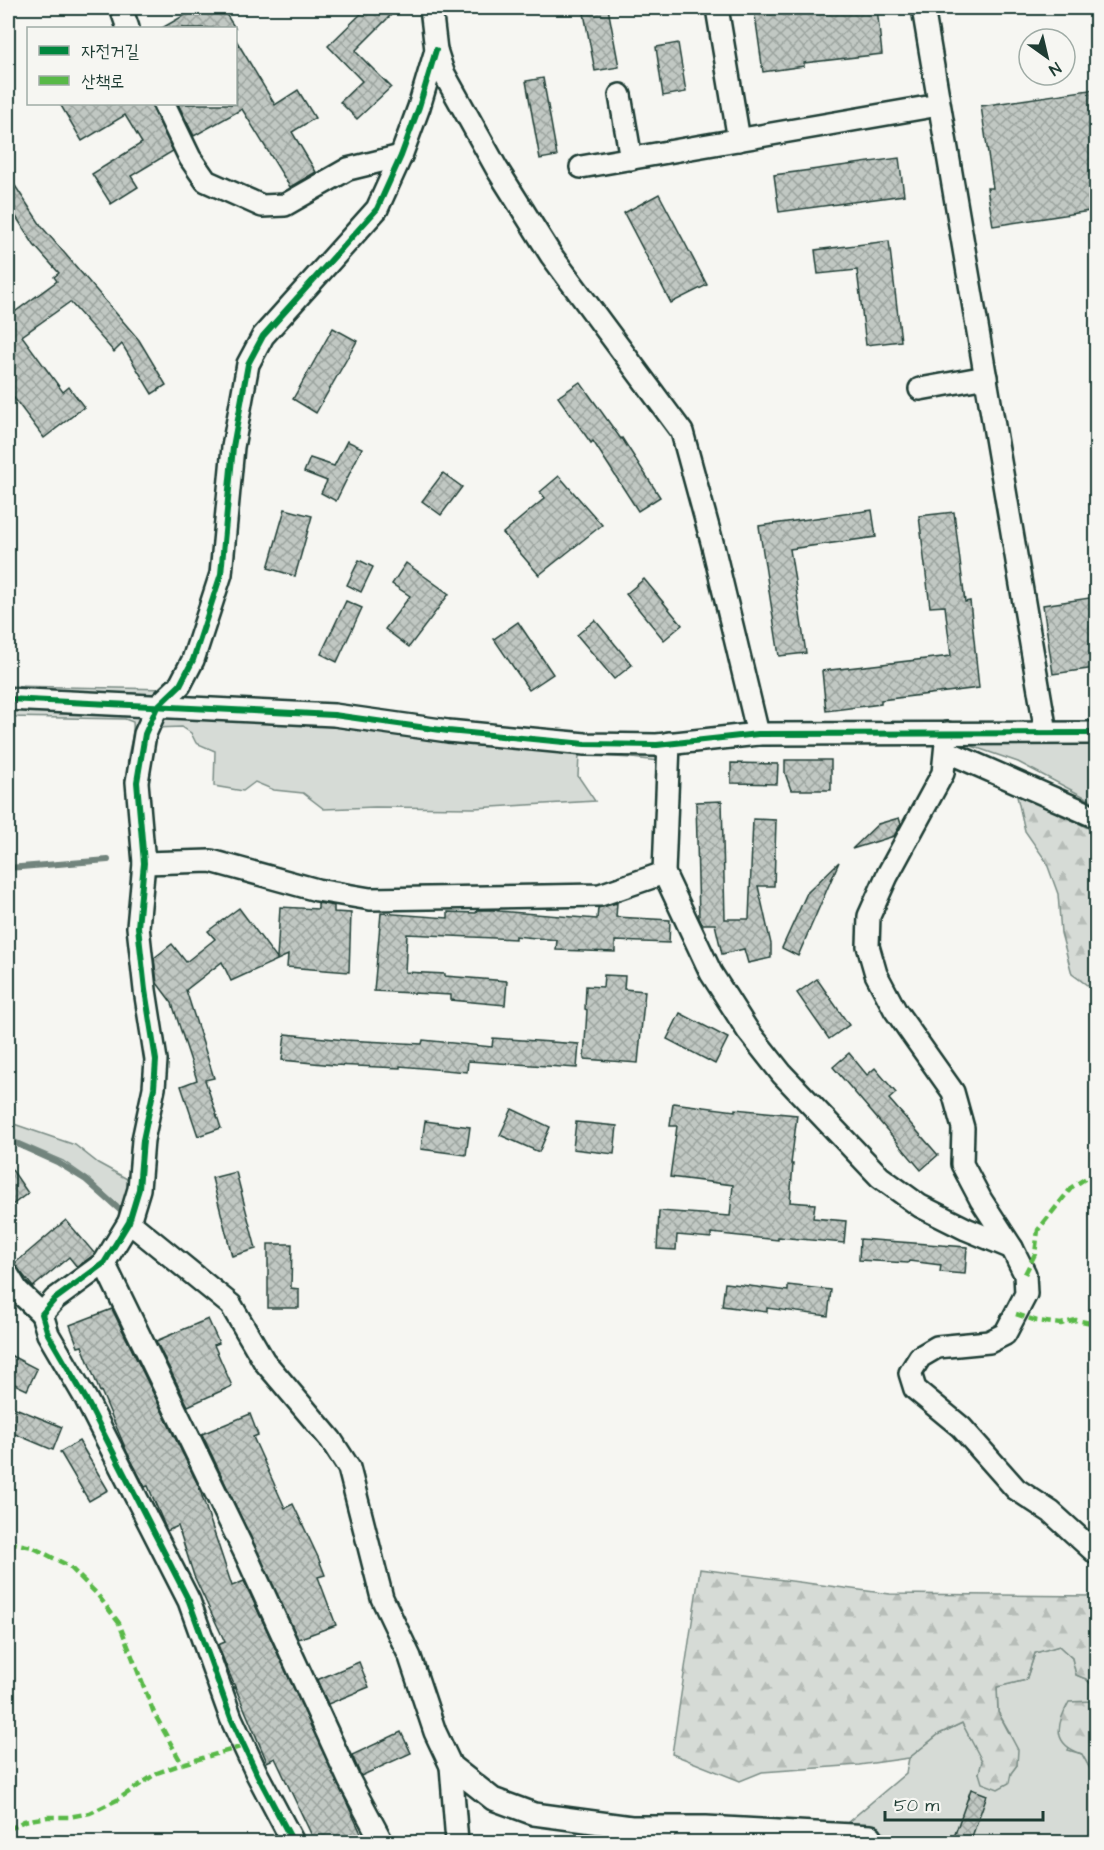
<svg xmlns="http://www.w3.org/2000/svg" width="1104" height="1850" viewBox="0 0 1104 1850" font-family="'Architects Daughter','Poor Story',sans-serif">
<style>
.grass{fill:#d6dbd6;stroke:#7a8c85;stroke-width:1.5}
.forest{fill:url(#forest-firs);stroke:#7a8c85;stroke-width:1.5}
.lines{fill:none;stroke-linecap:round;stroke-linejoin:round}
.stream{stroke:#72847d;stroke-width:6}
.building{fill:url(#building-cross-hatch);stroke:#1f3d34;stroke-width:1.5}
.minor-casing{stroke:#1f3d34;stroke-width:26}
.minor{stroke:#f6f6f2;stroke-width:21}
.quiet{stroke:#58b947;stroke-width:4.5;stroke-dasharray:9 4.5;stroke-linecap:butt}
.cycleway-casing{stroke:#f6f6f2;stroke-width:10}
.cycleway{stroke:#00873e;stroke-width:6}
</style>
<defs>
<pattern id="forest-firs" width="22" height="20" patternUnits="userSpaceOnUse" patternTransform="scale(1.5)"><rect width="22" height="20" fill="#d6dbd6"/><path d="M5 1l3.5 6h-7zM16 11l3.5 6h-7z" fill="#b7bdb8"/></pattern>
<pattern id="building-cross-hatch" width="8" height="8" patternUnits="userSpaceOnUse" patternTransform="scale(1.5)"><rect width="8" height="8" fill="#c1c8c3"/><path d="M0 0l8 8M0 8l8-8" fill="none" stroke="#9ca49f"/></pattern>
</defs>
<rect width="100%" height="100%" fill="#f6f6f2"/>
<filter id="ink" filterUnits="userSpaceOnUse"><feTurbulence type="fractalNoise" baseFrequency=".0167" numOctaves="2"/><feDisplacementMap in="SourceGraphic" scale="12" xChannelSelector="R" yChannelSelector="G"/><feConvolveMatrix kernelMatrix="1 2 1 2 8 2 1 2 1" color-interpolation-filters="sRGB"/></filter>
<g filter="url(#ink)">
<!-- grass -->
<g class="grass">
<polygon points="8,686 169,689 160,697 8,693"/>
<path d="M 8,709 L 130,711 L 139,718 L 140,725 L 128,771 C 125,753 135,739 133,722 L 125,719 L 8,717 Z"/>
<polygon points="175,710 652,753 659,761 632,758 579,755 578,776 595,801 474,808 375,807 324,809 303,793 274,790 255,782 243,791 214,786 215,751 196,743 191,733 182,727 154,728 157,718"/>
<polygon points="1096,741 1096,803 1018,762 963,743"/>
<polygon points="8,1122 75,1145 98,1163 129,1180 123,1210 89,1179 63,1161 8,1137"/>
<polygon points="1059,1646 1072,1658 1076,1675 1086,1679 1096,1689 1092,1701 1068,1750 1082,1754 1093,1774 1096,1774 1096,1842 794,1842 795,1837 841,1828 906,1773 909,1758 939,1734 962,1723 983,1761 979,1773 1011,1773 1017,1765 1010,1733 998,1712 997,1687 1026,1680 1035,1653"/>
</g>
<!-- forest -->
<g class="forest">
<polygon points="1016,792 1096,832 1096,1007 1091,988 1072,974 1061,933 1058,894 1046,861 1025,831"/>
<path d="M 700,1569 L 890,1594 L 1096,1596 L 1096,1774 L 1093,1774 L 1082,1754 C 1052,1744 1056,1725 1069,1702 L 1092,1701 L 1096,1689 L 1086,1679 L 1076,1675 L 1072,1658 L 1059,1646 L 1035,1653 L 1026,1680 L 997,1687 L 998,1712 L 1018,1750 L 1017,1765 L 1011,1773 L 1009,1783 L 998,1789 L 982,1783 L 979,1773 L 982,1761 L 962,1723 L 939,1734 L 909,1758 L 859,1765 L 762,1772 L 740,1781 L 672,1754 Z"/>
</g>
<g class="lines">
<!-- stream -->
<g class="stream">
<polyline points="8,868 108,860"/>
<polyline points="8,1140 57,1162 86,1180 121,1211"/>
</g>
</g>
<!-- building -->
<g class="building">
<polygon points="197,8 222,8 235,28 162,28"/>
<polygon points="367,8 398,8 355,51 391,87 357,119 340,102 362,81 328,46"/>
<polygon points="583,8 608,8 619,67 595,71"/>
<polygon points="754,8 877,8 882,54 804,63 804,66 763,72"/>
<polygon points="236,40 275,105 298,90 315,118 292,132 316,172 290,187 242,109 194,136 178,104 236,104"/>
<polygon points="678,43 686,92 663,96 656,47"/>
<polygon points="543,78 557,156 540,159 526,81"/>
<polygon points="1096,89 1096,210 993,226 987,188 993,188 981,106"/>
<polygon points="60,104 151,104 173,151 131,176 138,187 111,204 92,174 142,143 125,115 82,141"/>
<polygon points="899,158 904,195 779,212 774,175"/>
<polygon points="8,175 42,227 139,340 166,385 152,394 122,344 114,352 70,302 22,336 63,392 69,387 84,407 44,438 8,390 8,317 57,281 54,277 59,273 34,245 8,204"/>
<polygon points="659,194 707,285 671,303 624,213"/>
<polygon points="889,241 901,341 866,345 857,270 818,274 815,250"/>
<polygon points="333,328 357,341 316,413 293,399"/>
<polygon points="580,382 621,439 622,438 660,497 638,511 593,441 591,443 558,397"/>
<polygon points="347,441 362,448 336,501 321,493 327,481 304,472 310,458 334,466"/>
<polygon points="443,473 462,487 441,515 422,501"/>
<polygon points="559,476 602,525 539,575 503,533 545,498 540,492"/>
<polygon points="285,509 312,516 295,576 268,568"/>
<polygon points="872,510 876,537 790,549 806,653 779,656 759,526"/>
<polygon points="954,512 965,602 970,601 979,688 881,700 881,704 826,711 822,671 951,656 945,606 930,607 919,516"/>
<polygon points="359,560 373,567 361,592 347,585"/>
<polygon points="406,563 449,594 409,647 385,629 410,596 392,584"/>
<polygon points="644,579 682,625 664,640 626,594"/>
<polygon points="1096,597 1096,644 1092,645 1095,668 1053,674 1043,605"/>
<polygon points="346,601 362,608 337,662 321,654"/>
<polygon points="595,620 632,665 614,679 577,635"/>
<polygon points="518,622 553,674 529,690 494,639"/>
<polygon points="785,760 831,760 831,790 791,790 785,773"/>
<polygon points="731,763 778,764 777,784 731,783"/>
<polygon points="722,801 725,919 749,919 753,819 776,820 774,886 758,886 771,944 771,958 748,963 744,949 722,954 715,924 702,924 699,918 696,802"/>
<polygon points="899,818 901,824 894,836 852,849 878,824"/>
<polygon points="839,862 798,956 782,948 807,893"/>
<polygon points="318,903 334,906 334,912 351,913 349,972 287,967 288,955 231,981 222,962 186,990 214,1078 205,1080 221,1128 198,1136 181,1086 197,1080 172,1003 157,983 154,958 172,944 186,962 215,939 208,931 239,908 277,959 280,907 318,909"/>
<polygon points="617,903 616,917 670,920 669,943 615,941 615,952 556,950 557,940 515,936 515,939 407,934 405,972 445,974 445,976 507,981 505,1005 451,1000 451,995 374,991 381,913 448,918 448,912 476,913 477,910 499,910 498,911 597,919 598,908"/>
<polygon points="604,975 625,976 624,989 645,991 638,1063 584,1059 587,1010 585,1009 586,986 603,987"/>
<polygon points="817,979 849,1025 829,1039 797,993"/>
<polygon points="680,1013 728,1038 715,1064 667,1039"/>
<polygon points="285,1034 345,1040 422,1044 423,1040 492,1047 493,1038 579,1044 577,1068 468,1061 467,1072 400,1066 400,1068 334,1065 282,1060"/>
<polygon points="849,1053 867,1075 875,1068 896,1093 889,1099 938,1155 921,1170 833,1067"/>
<polygon points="673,1103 735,1111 735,1109 797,1115 791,1164 793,1164 790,1202 815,1204 813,1218 846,1221 844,1243 778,1237 778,1240 711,1233 711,1238 677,1235 676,1250 657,1249 659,1211 730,1216 733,1185 670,1177 677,1126 670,1126"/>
<polygon points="512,1109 550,1127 539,1152 500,1135"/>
<polygon points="425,1121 470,1127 466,1155 421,1149"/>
<polygon points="576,1122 617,1126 614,1154 573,1149"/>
<polygon points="8,1164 28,1193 8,1208"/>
<polygon points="236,1172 256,1249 232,1256 212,1178"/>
<polygon points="66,1220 95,1254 77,1267 69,1257 33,1287 14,1264"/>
<polygon points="860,1239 967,1247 965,1274 940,1272 941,1265 909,1261 908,1263 859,1260"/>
<polygon points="268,1244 292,1244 291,1288 299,1289 299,1308 268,1308"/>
<polygon points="725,1283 788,1291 788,1285 831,1290 828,1316 767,1308 767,1312 722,1306"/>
<polygon points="112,1309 199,1487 232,1586 244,1581 365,1842 315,1842 275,1758 267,1762 227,1668 218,1645 225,1642 194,1576 178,1526 167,1531 148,1486 145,1487 127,1452 101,1391 100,1392 82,1346 78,1347 70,1325"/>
<polygon points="208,1319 219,1343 214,1345 232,1386 188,1406 156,1341"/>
<polygon points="8,1354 37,1369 27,1390 8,1381"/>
<polygon points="8,1405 62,1427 53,1450 8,1431"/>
<polygon points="250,1414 258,1435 253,1437 285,1508 293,1504 318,1557 325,1575 318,1577 336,1625 298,1639 202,1434"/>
<polygon points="79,1441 108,1490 89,1501 60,1452"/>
<polygon points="359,1662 369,1687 328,1704 317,1680"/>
<polygon points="401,1732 411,1753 361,1776 352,1755"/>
<polygon points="971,1789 987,1795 970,1842 954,1837"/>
</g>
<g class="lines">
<!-- minor casing -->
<g class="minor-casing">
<g id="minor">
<polyline points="121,8 128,28"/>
<polyline points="431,8 436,50 443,72 497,169 551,255 682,432 712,542 758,734"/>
<polyline points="717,8 739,140"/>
<polyline points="923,8 1046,732"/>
<polyline points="620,95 631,159"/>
<polyline points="164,104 190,158 206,181 262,206 285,205 348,169 401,156"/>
<polyline points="581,167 939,105"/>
<polyline points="920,389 986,377"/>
<polyline points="8,699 334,715 448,731 585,744 657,745 758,734 1096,733"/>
<polyline points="947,733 943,773 887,876 869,916 868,946 876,974 895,1010 953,1092 963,1128 962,1164 981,1200 1012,1248 1025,1274 1026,1294 1005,1334 989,1342 937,1347 920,1357 910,1373 915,1389 961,1427 1016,1489 1051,1512 1096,1553"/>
<polyline points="669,743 664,873 711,973 748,1031 782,1074 880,1177 920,1206 966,1229 1012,1248"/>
<polyline points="946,751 1096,817"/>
<polyline points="144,863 211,861 317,890 370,899 600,895 664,873"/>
<polyline points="129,1222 231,1305 264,1361 331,1440 349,1468 382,1598 410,1657 435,1732 451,1766 493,1799 534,1814 631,1827 706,1827 871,1836"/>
<polyline points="104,1263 247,1557 349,1780 382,1842"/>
<polyline points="8,1275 17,1290 42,1314"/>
<polyline points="451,1766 457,1842"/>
<polyline points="293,1842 257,1774 231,1718 189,1601 86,1399 48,1334 42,1314 55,1299 104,1263 129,1222 139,1189 143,1140 154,1088 156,1060 145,990 138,927 144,863 137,782 145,734 157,707 180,685 193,660 221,574 233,447 248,364 263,336 377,209 401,156 419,107 436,50"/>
</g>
</g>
<!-- minor -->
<use href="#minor" class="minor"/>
<!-- quiet -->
<g class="quiet">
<polyline points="1025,1274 1035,1254 1038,1230 1072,1187 1096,1172"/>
<polyline points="1016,1314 1037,1321 1061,1324 1076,1320 1096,1324"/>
<polyline points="8,1542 32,1547 69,1566 97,1594 119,1623 154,1713 182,1764 244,1746"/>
<polyline points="8,1830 24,1821 48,1817 69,1817 90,1813 117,1800 157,1773 182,1764"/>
</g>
<!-- cycleway casing -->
<g class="cycleway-casing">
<g id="cycleway">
<polyline points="8,699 334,715 448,731 585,744 657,745 758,734 1096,733"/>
<polyline points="293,1842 257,1774 231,1718 189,1601 86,1399 48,1334 42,1314 55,1299 104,1263 129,1222 139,1189 143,1140 154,1088 156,1060 145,990 138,927 144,863 137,782 145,734 157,707 180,685 193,660 221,574 233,447 248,364 263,336 377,209 401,156 419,107 436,50"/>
</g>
</g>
<!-- cycleway -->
<use href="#cycleway" class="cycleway"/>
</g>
</g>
<!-- margin -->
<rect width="1104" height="1850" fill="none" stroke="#f6f6f2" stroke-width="30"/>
<rect x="15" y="15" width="1074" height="1820" fill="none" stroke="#1f3d34" stroke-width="2" filter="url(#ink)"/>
<!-- legend -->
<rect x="27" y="27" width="210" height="78" fill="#f6f6f2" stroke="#a0aca6" stroke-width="1.5"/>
<rect x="39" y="46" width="30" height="9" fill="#00873e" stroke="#a0aca6" stroke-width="1.5"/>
<text x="81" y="57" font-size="18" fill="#1f3d34">자전거길</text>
<rect x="39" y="76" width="30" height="9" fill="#58b947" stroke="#a0aca6" stroke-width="1.5"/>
<text x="81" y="87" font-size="18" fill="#1f3d34">산책로</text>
<!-- north arrow -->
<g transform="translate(1047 57) rotate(146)"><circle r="28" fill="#f6f6f2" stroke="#a0aca6" stroke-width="1.5"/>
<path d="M0-4.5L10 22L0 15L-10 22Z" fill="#1f3d34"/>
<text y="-9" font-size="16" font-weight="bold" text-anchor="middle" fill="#1f3d34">N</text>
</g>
<!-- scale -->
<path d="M885 1811v9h158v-9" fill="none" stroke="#1f3d34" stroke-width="3"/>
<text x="894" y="1811" font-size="18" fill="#1f3d34" stroke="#f6f6f2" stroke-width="4.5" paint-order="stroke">50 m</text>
</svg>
